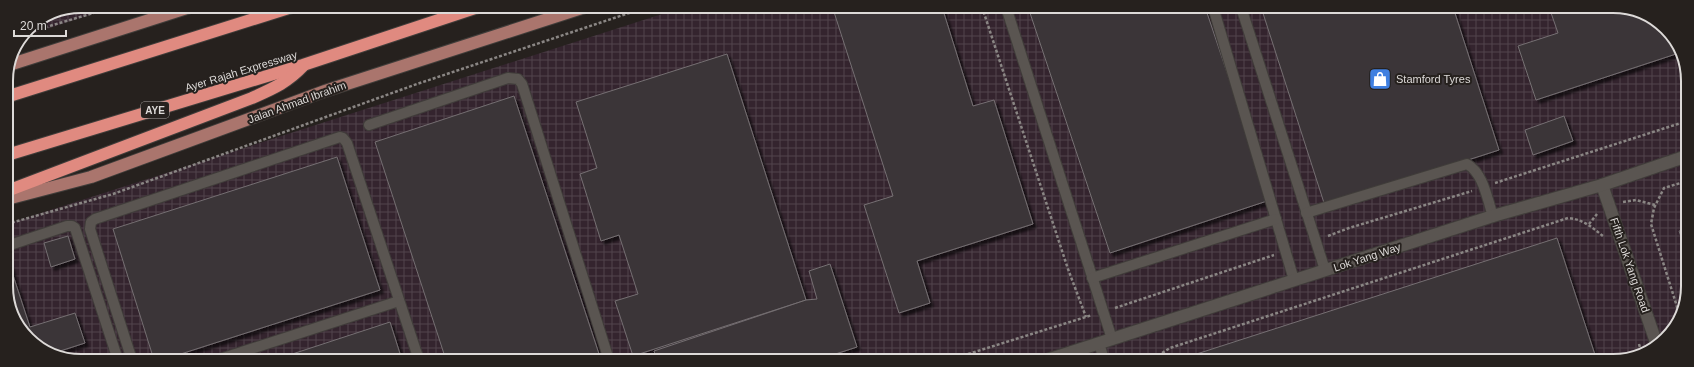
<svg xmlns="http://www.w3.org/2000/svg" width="1694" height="367" viewBox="0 0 1694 367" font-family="Arial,sans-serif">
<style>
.industrial{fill:url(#industrial-grid)}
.building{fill:#3b3538;stroke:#756f72;filter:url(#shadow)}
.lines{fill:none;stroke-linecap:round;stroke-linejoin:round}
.lane-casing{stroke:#403d3a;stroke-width:12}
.street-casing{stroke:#403d3a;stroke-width:14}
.primary-casing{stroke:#403d3a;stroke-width:14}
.highway-casing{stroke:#403d3a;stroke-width:14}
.path{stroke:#8a8684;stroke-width:2.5;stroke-dasharray:3 2;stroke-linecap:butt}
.lane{stroke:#5a5551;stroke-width:10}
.street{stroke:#5a5551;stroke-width:12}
.primary{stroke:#aa756d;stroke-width:12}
.highway{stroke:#e08a80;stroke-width:12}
.labels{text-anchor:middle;stroke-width:4;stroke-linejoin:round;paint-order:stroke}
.shield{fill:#26211e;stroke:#a6a2a0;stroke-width:1}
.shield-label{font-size:10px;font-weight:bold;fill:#dddad8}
.street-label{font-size:11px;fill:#dddad8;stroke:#26211e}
.poi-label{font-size:11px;fill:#dddad8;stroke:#26211e;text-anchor:start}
.rim{fill:none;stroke:#dddad8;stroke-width:2}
</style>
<defs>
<pattern id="industrial-grid" width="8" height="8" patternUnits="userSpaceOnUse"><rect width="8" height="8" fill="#34242e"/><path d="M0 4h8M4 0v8" fill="none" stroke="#51434c"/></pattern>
<filter id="shadow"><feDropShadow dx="3.5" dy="3.5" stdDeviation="1" flood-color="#0009"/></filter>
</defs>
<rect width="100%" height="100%" fill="#26211e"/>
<!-- industrial -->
<g class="industrial">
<polygon points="81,6 117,6 25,36 28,28 53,12"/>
<polygon points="684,7 1627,7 1666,28 1687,66 1687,300 1662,342 1617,361 67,360 28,339 7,301 7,224"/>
</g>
<!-- building -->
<g class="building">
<polygon points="851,7 942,7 973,106 994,100 1033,224 917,261 930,303 899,313 864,205 893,196 834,12"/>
<polygon points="1028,7 1205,7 1270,200 1110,253"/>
<polygon points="1261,7 1453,7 1499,150 1325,206"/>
<polygon points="1549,7 1627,7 1666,28 1679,53 1536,100 1518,46 1558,33"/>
<polygon points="727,54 806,300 633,356 615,301 638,294 619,235 601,241 580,174 597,168 576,102"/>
<polygon points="514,96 601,360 446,360 375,142"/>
<polygon points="1564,116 1573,141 1533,155 1525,130"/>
<polygon points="337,157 380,290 162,360 154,360 113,229"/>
<polygon points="1687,229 1687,254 1679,231"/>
<polygon points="68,236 75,259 51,267 44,243"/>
<polygon points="1557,238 1597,361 1181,360 1181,359"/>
<polygon points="7,257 30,327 75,313 85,343 54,353 28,339 7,301"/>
<polygon points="830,264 857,347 817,360 657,360 654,351 806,300 817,299 809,271"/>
<polygon points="390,322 402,360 274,360"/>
</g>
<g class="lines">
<!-- lane casing -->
<g class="lane-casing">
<g id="lane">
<polyline points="1006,7 1112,339"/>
<polyline points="1213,7 1294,280"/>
<polyline points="1241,7 1325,270"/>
<polyline points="369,125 508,78 518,79 522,84 609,360"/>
<path d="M 1306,213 L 1467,164 C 1484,174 1487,199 1493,216"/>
<polyline points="7,246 67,226 72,226 75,228 118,360"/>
<polyline points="1092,278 1276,219"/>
<polyline points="1099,343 1104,360"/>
<polyline points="132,360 90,229 91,222 95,219 340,137 343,138 347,143 419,360"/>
<polyline points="217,360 399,301"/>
</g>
</g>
<!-- street casing -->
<g class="street-casing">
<g id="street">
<polyline points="1602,185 1657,345"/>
<polyline points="1047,360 1493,216 1602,185 1687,156"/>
</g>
</g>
<!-- primary casing -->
<g class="primary-casing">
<g id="primary">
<polyline points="12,64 193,6"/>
<polyline points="7,199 91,177 325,91 588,6"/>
</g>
</g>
<!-- highway casing -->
<g class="highway-casing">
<g id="highway">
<polyline points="6,97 295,6"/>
<polyline points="7,155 303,65 481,6"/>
<path d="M 7,191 L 252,98 C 272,89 287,83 303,66"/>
</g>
</g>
<!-- path -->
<g class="path">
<polyline points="982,7 1068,269 1086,317"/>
<polyline points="26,33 117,6"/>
<polyline points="1495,183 1687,121"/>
<polyline points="1623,202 1636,200 1655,205"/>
<polyline points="7,224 113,194 417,84 647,7"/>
<polyline points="1589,224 1597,214"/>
<polyline points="1328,236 1349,228 1472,191"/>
<polyline points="1115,308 1274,255"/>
<polyline points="1679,313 1651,224 1654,208 1664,188 1687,181"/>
<polyline points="1639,344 1641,351"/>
<polyline points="949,360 1092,315"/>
<polyline points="1117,360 1135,355 1154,360"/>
<path d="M 1155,360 L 1162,353 L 1170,348 L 1568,218 C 1583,219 1593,228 1604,237"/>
</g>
<!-- lane -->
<use href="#lane" class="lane"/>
<!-- street -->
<use href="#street" class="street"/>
<!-- primary -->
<use href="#primary" class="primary"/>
<!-- highway -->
<use href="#highway" class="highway"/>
</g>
<!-- icons -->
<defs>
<g id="shop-square" transform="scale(1.15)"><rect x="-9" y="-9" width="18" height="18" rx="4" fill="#3f7fe0" stroke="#26211e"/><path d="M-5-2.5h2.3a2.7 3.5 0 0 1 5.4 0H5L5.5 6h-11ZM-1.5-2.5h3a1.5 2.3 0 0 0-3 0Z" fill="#fff"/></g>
</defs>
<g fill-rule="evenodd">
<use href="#shop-square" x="1380" y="79"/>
</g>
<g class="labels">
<!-- shield labels -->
<rect class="shield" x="141" y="102" width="28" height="16" rx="3"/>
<g class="shield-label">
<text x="155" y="114">AYE</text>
</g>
<!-- street labels -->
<g class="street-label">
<text transform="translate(241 71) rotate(-17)" y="4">Ayer Rajah Expressway</text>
<text transform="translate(297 102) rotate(-20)" y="4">Jalan Ahmad Ibrahim</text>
<text transform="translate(1367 257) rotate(-18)" y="4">Lok Yang Way</text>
<text transform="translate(1630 265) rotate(71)" y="4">Fifth Lok Yang Road</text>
</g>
<!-- poi labels -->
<g class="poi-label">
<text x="1396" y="83">Stamford Tyres</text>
</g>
</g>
<!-- crop -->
<path d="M0 0H1694V367H0ZM81 13H1613A68 68 0 0 1 1681 81V286A68 68 0 0 1 1613 354H81A68 68 0 0 1 13 286V81A68 68 0 0 1 81 13Z" fill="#26211e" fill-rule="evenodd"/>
<path class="rim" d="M81 13H1613A68 68 0 0 1 1681 81V286A68 68 0 0 1 1613 354H81A68 68 0 0 1 13 286V81A68 68 0 0 1 81 13Z"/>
<!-- scale -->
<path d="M14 30v6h52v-6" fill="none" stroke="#dddad8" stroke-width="2"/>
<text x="20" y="30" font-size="12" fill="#dddad8" stroke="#26211e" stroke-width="3" paint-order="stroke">20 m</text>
</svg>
